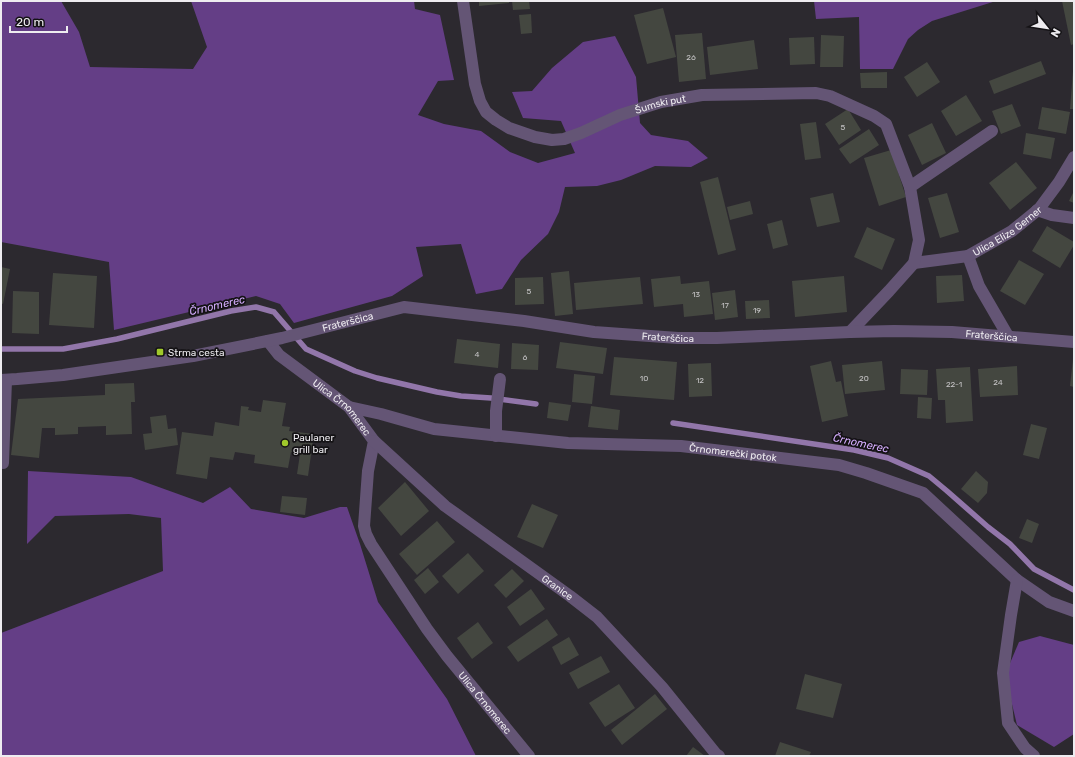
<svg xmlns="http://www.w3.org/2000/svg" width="1075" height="757" viewBox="0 0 1075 757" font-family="Rubik,sans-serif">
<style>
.forest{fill:#643e86}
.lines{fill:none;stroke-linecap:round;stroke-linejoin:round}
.stream{stroke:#9276aa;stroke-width:5.5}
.building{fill:#444740}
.minor{stroke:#645575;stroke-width:12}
.poi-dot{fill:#a0c92b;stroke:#141215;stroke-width:1.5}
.labels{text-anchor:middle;stroke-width:3.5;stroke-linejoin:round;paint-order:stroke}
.number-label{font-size:8px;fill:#c4c3c4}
.street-label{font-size:10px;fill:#eeecf0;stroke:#141215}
.poi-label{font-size:10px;fill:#eeecf0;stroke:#141215;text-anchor:start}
.water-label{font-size:11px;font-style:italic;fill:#d6aeff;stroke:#141215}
</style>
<rect width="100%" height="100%" fill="#2c292f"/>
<!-- forest -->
<g class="forest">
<polygon points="1,1 61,1 79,32 90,67 193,69 207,47 191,1 414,1 415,9 440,15 454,80 438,81 418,115 444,124 481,131 510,152 538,163 575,153 561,121 523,118 512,92 532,91 552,68 583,42 615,36 636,77 640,123 651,135 688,141 708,158 691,167 655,166 621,180 597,186 565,187 559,212 548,234 521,260 502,289 476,294 461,244 416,247 423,276 392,296 294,323 280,304 256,296 114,330 109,262 1,242"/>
<polygon points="814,1 996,1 932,21 918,30 908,39 893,69 860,69 859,17 816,19"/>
<polygon points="28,471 131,477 203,503 230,487 251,509 304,518 340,507 347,507 360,544 378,602 447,699 476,756 1,756 1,633 163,571 161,518 129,514 55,516 27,544"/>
<polygon points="1040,636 1074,645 1074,734 1054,747 1017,725 1005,675 1019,642"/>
</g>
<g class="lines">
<!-- stream -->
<g class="stream">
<polyline points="1,349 63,349 117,339 231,311 256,307 274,312 306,349 355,371 377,378 437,392 461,396 491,398 536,404"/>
<polyline points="673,423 854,450 888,458 929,476 947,491 988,527 1010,544 1034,569 1074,590"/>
</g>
</g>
<!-- building -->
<g class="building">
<polygon points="479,1 509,1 509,3 479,6"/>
<polygon points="512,1 529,1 530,9 513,10"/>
<polygon points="1062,1 1074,1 1074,44 1071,45"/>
<polygon points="663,8 676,57 647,64 634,15"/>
<polygon points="531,14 532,33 521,34 519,15"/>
<polygon points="702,33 706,79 679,82 675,35"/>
<polygon points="821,35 844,36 843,67 820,67"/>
<polygon points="814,37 815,64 790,65 789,38"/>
<polygon points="754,40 758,69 710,75 707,47"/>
<polygon points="1041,61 1046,74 994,94 989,81"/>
<polygon points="927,62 940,82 917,97 904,77"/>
<polygon points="1073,71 1074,71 1074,109 1070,109"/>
<polygon points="887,72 887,88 861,88 860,73"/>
<polygon points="966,95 982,121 956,136 941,111"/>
<polygon points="1012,104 1021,126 1001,134 992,111"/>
<polygon points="1042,107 1070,112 1066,134 1038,129"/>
<polygon points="848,109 861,130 839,145 825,124"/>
<polygon points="816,122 821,158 805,160 800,124"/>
<polygon points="932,123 946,153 922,165 908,135"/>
<polygon points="869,129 879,145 850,164 839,149"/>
<polygon points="1026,133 1055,138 1051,159 1023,154"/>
<polygon points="891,150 906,197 879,206 864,158"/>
<polygon points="1016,162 1037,188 1010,210 989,183"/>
<polygon points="718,177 736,250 718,255 700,182"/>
<polygon points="1074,191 1074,203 1069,201"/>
<polygon points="833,193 840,222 817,227 810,198"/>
<polygon points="947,193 959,232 940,238 928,198"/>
<polygon points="750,201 753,214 730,220 727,207"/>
<polygon points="782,220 788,245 773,249 767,224"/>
<polygon points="1047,226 1074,242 1074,245 1060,268 1032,251"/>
<polygon points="867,227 895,239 882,270 854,257"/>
<polygon points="1019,260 1044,274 1025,305 1000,291"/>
<polygon points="1,267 10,269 3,304 1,303"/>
<polygon points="569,271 573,314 555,316 551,273"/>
<polygon points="53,273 97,276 94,328 49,325"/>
<polygon points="962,275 964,301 937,303 936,276"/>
<polygon points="680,276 681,284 709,281 713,314 684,317 683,304 654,307 651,279"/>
<polygon points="844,276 847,312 795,317 792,281"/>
<polygon points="543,277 544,304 515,305 515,278"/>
<polygon points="640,277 643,304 576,310 574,283"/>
<polygon points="735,290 738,317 715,320 712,293"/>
<polygon points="13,291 39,292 39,334 12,333"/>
<polygon points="769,300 770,318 746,319 745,301"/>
<polygon points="457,339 500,344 498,368 454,363"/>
<polygon points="560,342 607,348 603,374 556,368"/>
<polygon points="512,343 539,345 538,370 511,369"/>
<polygon points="614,357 677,362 674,400 610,395"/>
<polygon points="1073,359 1074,359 1074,387 1070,386"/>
<polygon points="831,361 836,382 841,381 848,416 822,422 810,366"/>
<polygon points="882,361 885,390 845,394 842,365"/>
<polygon points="711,363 712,396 689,397 688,364"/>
<polygon points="1017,366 1018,395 980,397 978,369"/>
<polygon points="970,367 973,421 946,423 945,400 938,400 936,369"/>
<polygon points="901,369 928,370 927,395 900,394"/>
<polygon points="574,374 595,376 592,404 572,402"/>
<polygon points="134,383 135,402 131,402 132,434 106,435 106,426 78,427 78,434 55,435 55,428 42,428 39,458 11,455 18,399 105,395 105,384"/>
<polygon points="918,397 932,398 931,419 917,418"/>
<polygon points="263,400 286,403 282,426 290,427 289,431 314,434 308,476 297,474 300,454 291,452 288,468 254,463 255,455 235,452 233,460 210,457 207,479 176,474 182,432 213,436 215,422 239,426 241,406 249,407 248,410 261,412"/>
<polygon points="549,402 571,405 568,421 547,418"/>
<polygon points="591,406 620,410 618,430 588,427"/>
<polygon points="166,415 168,429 176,428 178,445 145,450 143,434 152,433 150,417"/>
<polygon points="1031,424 1047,428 1039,459 1023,455"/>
<polygon points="976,471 988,482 987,493 978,503 961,489"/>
<polygon points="405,482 429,511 401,536 378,508"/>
<polygon points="282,496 307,498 305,515 280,512"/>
<polygon points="532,504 558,515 543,548 517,537"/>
<polygon points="1027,519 1039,524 1032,543 1019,538"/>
<polygon points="437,521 455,542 417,575 399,554"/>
<polygon points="468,553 484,571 458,594 442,576"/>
<polygon points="428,568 439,582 425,594 414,580"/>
<polygon points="512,569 524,581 506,598 494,585"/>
<polygon points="531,589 545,609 520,626 507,607"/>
<polygon points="547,619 558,635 518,662 507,647"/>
<polygon points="478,622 493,643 472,659 457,638"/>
<polygon points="569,637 579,655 561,665 552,647"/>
<polygon points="601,656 610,672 578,689 569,673"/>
<polygon points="805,674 842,684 833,718 796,709"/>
<polygon points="619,684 635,708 605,727 589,703"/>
<polygon points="655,694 667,709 622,745 611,730"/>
<polygon points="780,742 811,752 809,756 775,756"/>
<polygon points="693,747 705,756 686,756"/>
</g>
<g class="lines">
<!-- minor -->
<g class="minor">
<path id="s1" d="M 463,1 L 475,84 L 480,101 L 486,112 L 496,120 L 509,128 L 535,137 L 552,140 L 564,139 L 581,133 L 620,115 L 661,102 L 702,95 L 816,93 L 830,96 L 874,116 L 886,124 L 910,187"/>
<polyline points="1037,210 1052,215 1074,218"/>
<polyline points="968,256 979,286 1008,336"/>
<path id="s2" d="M 914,263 L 968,256 L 1012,231 L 1039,209 L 1059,182 L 1074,157"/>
<polyline points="850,332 889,291 914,263 919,240 910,187 920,180 992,131"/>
<path id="s3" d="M 268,341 L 279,355 L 349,407 L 374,441 L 368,471 L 364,526 L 366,534 L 371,544 L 427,629 L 447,656 L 529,756"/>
<path id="s4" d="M 1,380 L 17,379 L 63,375 L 193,356 L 282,338 L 404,307 L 524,321 L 594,332 L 678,338 L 717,338 L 850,332 L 894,331 L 952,332 L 1074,342"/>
<path id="s5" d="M 349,407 L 381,414 L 434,429 L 568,443 L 681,446 L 839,465 L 866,473 L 923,493 L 1017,580 L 1049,602 L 1074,611"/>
<polyline points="496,436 496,411 500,379"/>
<path id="s6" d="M 374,441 L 445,506 L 570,596 L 597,617 L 662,687 L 716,754 L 719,756"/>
<polyline points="3,463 6,380"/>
<polyline points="1017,580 1011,615 1003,673 1008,723 1025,748 1034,756"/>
</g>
</g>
<!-- markers -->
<g class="poi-dot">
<rect x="156" y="348" width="8" height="8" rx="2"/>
<circle cx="285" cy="443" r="4"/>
</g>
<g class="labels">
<!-- number labels -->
<g class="number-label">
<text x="691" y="60">26</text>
<text x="843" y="130">5</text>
<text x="529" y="294">5</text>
<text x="696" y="297">13</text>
<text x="725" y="308">17</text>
<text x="757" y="313">19</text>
<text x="477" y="357">4</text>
<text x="525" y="360">6</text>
<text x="644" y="381">10</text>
<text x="864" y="381">20</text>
<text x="700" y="383">12</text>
<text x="998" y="385">24</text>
<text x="954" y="387">22-1</text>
</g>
<!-- street labels -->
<g class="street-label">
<text dy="4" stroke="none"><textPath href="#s1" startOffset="302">Šumski put</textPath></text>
<text dy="4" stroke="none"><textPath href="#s2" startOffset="101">Ulica Elize Gerner</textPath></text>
<text dy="4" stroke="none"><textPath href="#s4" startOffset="352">Fraterščica</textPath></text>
<text dy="4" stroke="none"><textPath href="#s4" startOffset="1000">Fraterščica</textPath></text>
<text dy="4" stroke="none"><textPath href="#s4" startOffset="676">Fraterščica</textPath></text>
<text dy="4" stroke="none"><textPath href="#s3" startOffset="100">Ulica Črnomerec</textPath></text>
<text dy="4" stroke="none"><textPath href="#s5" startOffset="388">Črnomerečki potok</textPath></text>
<text dy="4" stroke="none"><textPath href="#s6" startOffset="235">Granice</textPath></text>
<text dy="4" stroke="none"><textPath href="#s3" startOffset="448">Ulica Črnomerec</textPath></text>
</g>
<!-- poi labels -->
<g class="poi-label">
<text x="168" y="356">Strma cesta</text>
<text x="293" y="441">Paulaner<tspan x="293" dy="12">grill bar</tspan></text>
</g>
<!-- water labels -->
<g class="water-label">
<text transform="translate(217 305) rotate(-13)" y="4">Črnomerec</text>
<text transform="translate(861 443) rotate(12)" y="4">Črnomerec</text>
</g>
</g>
<!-- border -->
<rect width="1075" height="757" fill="none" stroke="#eeecf0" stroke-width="4"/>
<!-- north arrow -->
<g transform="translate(1047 28) rotate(120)" stroke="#141215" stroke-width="3" paint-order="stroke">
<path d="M0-3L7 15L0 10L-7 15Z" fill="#eeecf0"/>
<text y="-6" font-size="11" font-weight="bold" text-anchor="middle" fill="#eeecf0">N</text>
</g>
<!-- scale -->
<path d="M10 26v6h57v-6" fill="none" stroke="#eeecf0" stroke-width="2"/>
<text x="16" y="26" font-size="12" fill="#eeecf0" stroke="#141215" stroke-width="3" paint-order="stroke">20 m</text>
</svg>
